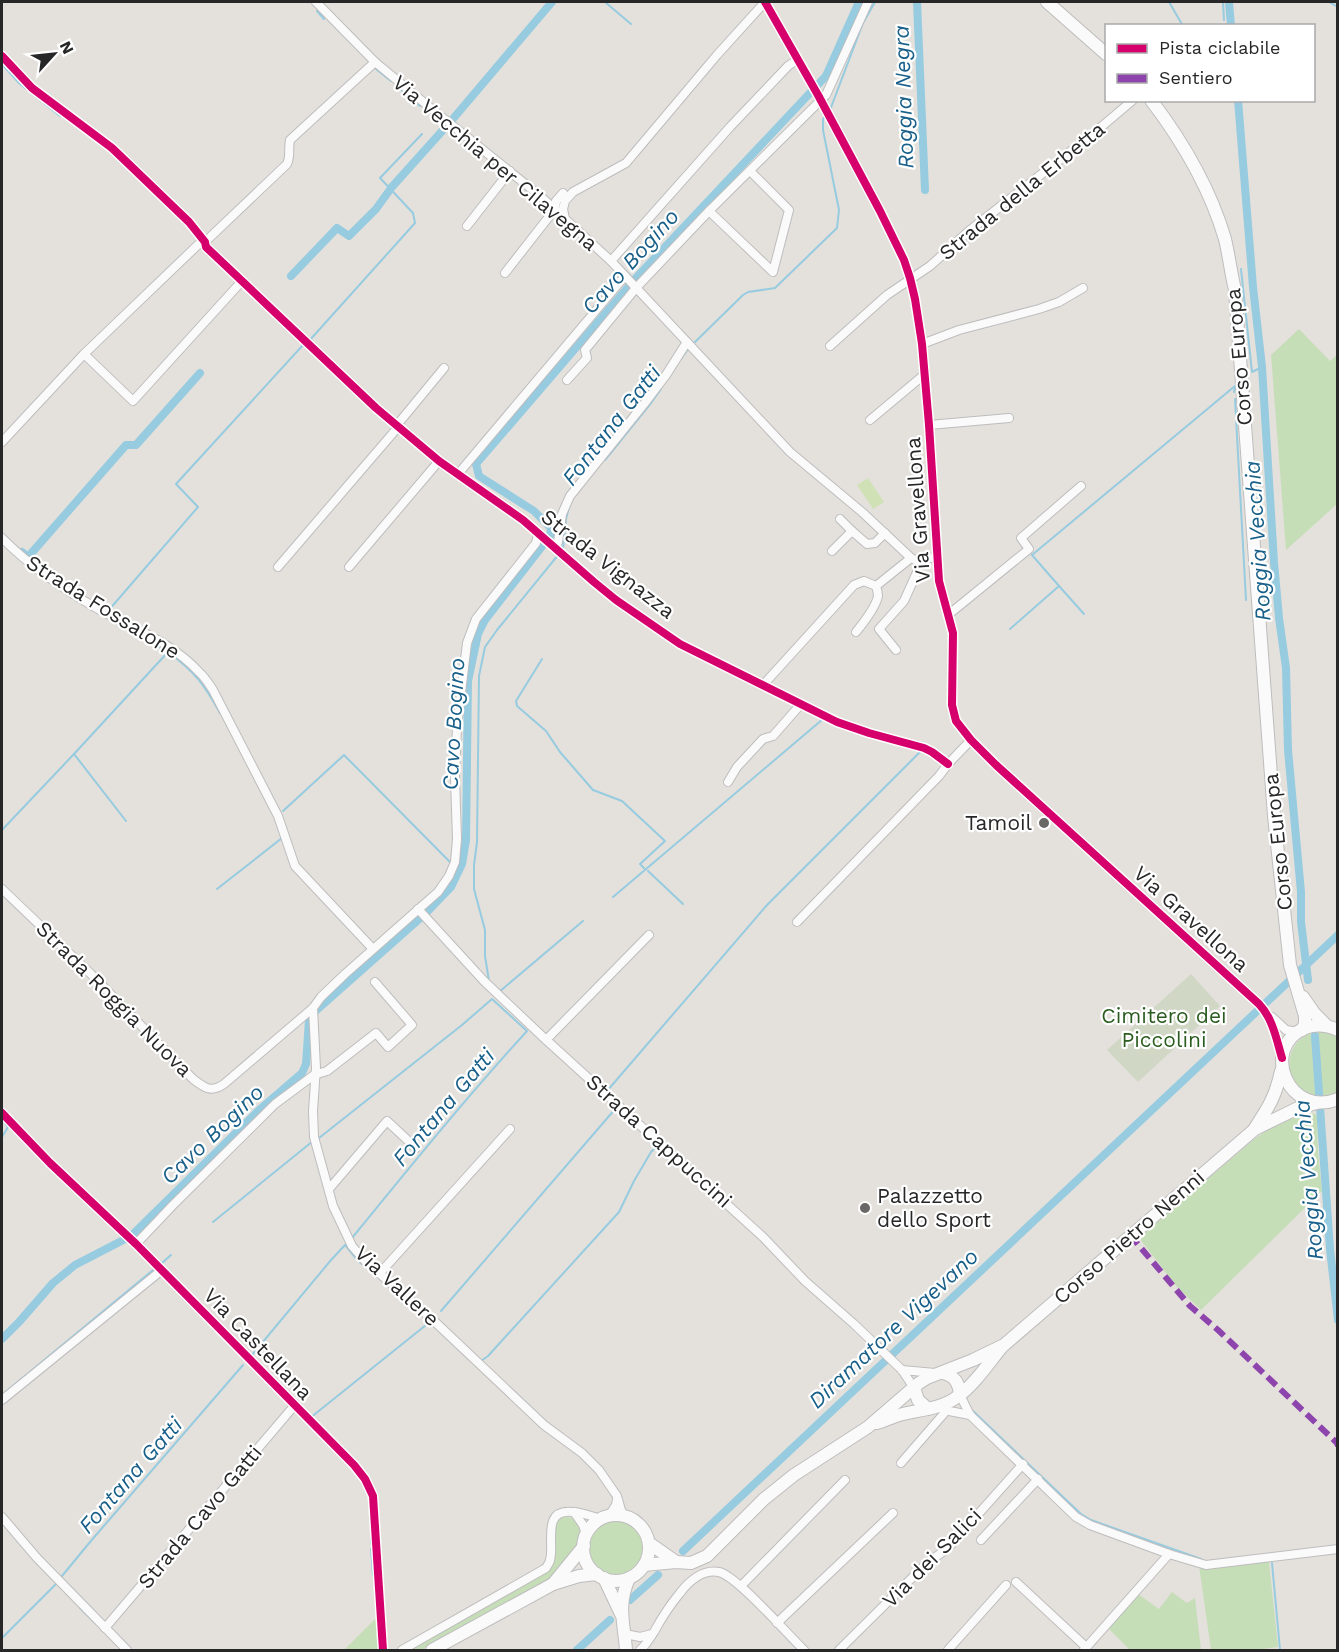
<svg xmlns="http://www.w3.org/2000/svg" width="1339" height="1652" viewBox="0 0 1339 1652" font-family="'Work Sans',sans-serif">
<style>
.green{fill:#c6deb8}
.cemetery{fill:#d0d8c5}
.pitch{fill:#d0e1b6}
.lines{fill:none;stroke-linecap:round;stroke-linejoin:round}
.stream{stroke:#96cbe0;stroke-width:2}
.canal{stroke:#96cbe0;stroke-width:8}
.minor-casing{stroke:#bebdbe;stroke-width:10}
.secondary-casing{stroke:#bebdbe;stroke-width:14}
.minor{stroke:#fbfafa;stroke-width:8}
.secondary{stroke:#fbfafa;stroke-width:12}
.quiet{stroke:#8e44ad;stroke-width:6;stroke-dasharray:12 6;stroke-linecap:butt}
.cycleway-casing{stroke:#fff;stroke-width:11}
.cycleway{stroke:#d6006c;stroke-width:8}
.poi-dot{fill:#696866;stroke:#fff;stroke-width:2}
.labels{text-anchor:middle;stroke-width:4.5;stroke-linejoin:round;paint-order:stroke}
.street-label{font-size:21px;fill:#272727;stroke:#fff}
.poi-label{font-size:21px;fill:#272727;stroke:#fff;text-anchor:end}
.park-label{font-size:21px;fill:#2a5c1f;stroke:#fff}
.water-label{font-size:22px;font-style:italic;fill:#185f89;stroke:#fff}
</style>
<rect width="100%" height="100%" fill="#e4e1dc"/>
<!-- green -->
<g class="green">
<polygon points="1299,329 1330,361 1337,355 1337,504 1286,550 1271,355"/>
<path d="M 1321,1031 L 1334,1034 L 1337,1036 L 1338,1093 C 1333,1095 1328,1097 1324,1097 C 1289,1102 1276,1051 1307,1035 C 1311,1033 1317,1032 1321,1031 Z"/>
<polygon points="1312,1113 1317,1115 1318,1152 1322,1191 1201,1310 1177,1287 1139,1238 1253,1140 1274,1125 1295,1117"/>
<path d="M 563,1517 C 568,1517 572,1517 576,1521 C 590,1533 568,1561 559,1571 C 553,1578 543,1582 535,1587 L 535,1588 L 421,1650 L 408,1650 L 541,1575 L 553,1564 L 555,1557 L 556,1523 Z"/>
<circle cx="617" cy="1548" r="28"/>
<polygon points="1257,1561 1269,1562 1278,1647 1256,1650 1211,1650 1199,1566"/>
<polygon points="1172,1592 1187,1603 1195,1598 1201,1650 1130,1650 1108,1628 1138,1594 1159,1609"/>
<polygon points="378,1616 380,1650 344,1650"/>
</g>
<!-- cemetery -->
<polygon class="cemetery" points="1191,974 1220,1006 1138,1082 1107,1050"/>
<!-- pitch -->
<polygon class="pitch" points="868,478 884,502 873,509 857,485"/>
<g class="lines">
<!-- stream -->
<g class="stream">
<polyline points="605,2 631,24"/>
<polyline points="1169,2 1183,26"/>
<polyline points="1223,2 1224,20"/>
<polyline points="1329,2 1338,7"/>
<polyline points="317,11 324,19"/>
<polyline points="2,64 19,83 60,116"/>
<polyline points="376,69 391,81"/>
<polyline points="400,89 420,106"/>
<polyline points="830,110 863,23 875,2"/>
<polyline points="1241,269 1252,372 1262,367"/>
<polyline points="309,341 415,223 413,213 380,178 422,134"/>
<polyline points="695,342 743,295 748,292 775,288 837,228 839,210 823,130 823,119 825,117"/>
<polyline points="681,359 688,349"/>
<polyline points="1234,392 1235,386"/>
<polyline points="1235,399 1246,600"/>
<polyline points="605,460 651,403 661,389"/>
<polyline points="1059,586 1084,614"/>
<polyline points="108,611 198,507 176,484 303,345"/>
<polyline points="110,620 168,652 74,754 126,821"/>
<polyline points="1010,629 1059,586 1032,555 1235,386"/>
<path d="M 168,652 C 195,672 204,684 220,713"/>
<polyline points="542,659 516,701 517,706 546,731 560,752 593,790 622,801 665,841 640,864 644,868"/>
<polyline points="283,811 344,755 450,862"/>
<polyline points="2,830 74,754"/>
<polyline points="648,871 683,904"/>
<polyline points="217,889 282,838"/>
<polyline points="613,897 823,719"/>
<polyline points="72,968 72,962"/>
<polyline points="489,981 485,956 485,930 474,889 474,865 477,842 479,676 485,647 497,630 563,549 566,519 569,507"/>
<polyline points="499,992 583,921"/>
<polyline points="607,1091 767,905 920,752"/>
<polyline points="2,1119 8,1127 2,1137"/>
<path d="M 319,1138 L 462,1025 L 492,999 L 527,1031 C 466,1098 409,1168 352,1238"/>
<polyline points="213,1222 313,1141"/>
<polyline points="345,1245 357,1260 373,1273"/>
<polyline points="162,1263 171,1255"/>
<polyline points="441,1311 616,1108"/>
<polyline points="252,1355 331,1260 345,1245"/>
<polyline points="481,1361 488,1356 619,1212 634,1181 651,1152 655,1148 660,1149"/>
<polyline points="2,1395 153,1270"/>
<polyline points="973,1411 1081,1514 1091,1520 1201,1559"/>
<polyline points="310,1418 431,1321"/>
<polyline points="305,1421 314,1430"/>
<polyline points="371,1522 371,1544"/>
<polyline points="371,1549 373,1575"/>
<polyline points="1272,1563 1280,1650"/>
<polyline points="62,1576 90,1542 243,1365"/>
<polyline points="80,1608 95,1623"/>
<polyline points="2,1638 57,1583"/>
</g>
<!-- canal -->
<g class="canal">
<polyline points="917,2 925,190"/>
<polyline points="1229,2 1231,26"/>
<polyline points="1238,100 1253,287 1262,367 1274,562 1279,618 1286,668 1288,750 1301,892 1301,922 1308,980"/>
<polyline points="391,188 452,120 552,2"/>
<polyline points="291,276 337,228 349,236 376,209 389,191"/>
<polyline points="22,552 28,557 126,445 136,445 200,373"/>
<polyline points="1315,1036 1330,1249 1338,1320"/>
<polyline points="2,1339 19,1322 53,1283 75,1265 131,1236 258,1111 302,1073 306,1064 309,1020 311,1015 426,913 451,887 462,864 466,840 468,681 478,634 485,620 550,536 551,528 534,511 479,476 476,464 635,279 826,76 859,2"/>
<polyline points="683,1551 1338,935"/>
<polyline points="630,1600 658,1575"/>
<polyline points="577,1650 610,1620"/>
</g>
<!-- minor casing -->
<g class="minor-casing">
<g id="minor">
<polyline points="316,2 375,62 427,105 539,195 611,261 790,452 862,512 911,558 915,560 937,557"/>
<path d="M 765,2 L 818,95 L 880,211 L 904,260 L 910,278 L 915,299 L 922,344 L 929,425 L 939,581 L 953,633 L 952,705 L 956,721 L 960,726 L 971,740 L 996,765 L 1259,1004 C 1273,1019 1276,1038 1282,1057"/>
<polyline points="2,56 32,88 112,148 189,222 205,242 206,247 376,408 439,461 523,520 594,582 616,600 680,644 837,722 869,733 924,748 932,752 948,764"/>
<polyline points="709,211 773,272 789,210 750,171"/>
<polyline points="565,219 563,209 565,201 573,192 626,163 717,55 765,2"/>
<polyline points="467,226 510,171"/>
<path d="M 205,242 L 287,164 C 291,156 288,148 290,140 L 375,62"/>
<polyline points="611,261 730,127 788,66 798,59"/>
<polyline points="505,273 555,209 556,201 563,193"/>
<polyline points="922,344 959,330 1039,309 1059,302 1083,288"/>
<polyline points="830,346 887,295 930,266 969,231 1094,133 1133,100"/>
<polyline points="84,354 133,401 242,281"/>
<polyline points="567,380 587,358 585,350 636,288 709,211 826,95 868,2"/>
<polyline points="870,420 925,374"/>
<polyline points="397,425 444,368"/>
<polyline points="929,425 1009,418"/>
<polyline points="2,442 84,354 203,240"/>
<polyline points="458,474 625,276"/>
<polyline points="840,519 852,531"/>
<path d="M 2,538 C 30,566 63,589 98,609 C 132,628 172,642 199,672 C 205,677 209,684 213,690 L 278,816 L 295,866 L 373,949"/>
<polyline points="555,547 558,542 562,514 570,496 644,404 666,375 687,342"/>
<polyline points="832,551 852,531 867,544 875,543 885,533"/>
<polyline points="278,567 399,426"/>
<polyline points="349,567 439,461"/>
<polyline points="948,615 1029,549 1021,538 1081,486"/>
<path d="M 856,632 C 862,625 877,605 878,596 C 878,593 877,589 876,586"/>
<polyline points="896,650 879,629 904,601 923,559"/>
<polyline points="763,685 854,585 864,581 876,586 911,558"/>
<polyline points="728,782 737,767 763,739 773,736 801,704"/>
<path d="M 2,889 L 91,974 L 193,1079 C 205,1088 211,1093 224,1084 L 313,1008 L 321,997 L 345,974 L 438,892 L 449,876 L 455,862 L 457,839 L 455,778 L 457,726 L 467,643 L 476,619 L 536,543 L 538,534"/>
<polyline points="418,909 484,981 543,1037 763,1237 805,1281 854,1324 902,1370 914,1388"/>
<polyline points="797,922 939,776 948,764 971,740"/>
<polyline points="313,1008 316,1068 313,1111 314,1137 333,1206 352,1246 365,1261 433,1320 544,1425 582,1453 599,1470 617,1496 621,1510 624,1516"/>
<polyline points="1272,1017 1286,1030 1299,1032"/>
<polyline points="546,1040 649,935"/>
<polyline points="2,1113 50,1163 136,1244 354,1465 365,1479 373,1496 383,1650"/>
<polyline points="329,1189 387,1121 416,1148"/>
<polyline points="136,1244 173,1205 275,1104 314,1075 327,1071 376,1033 388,1047 412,1025 375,982"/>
<polyline points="380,1273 510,1129"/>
<polyline points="902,1370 935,1373"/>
<polyline points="960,1395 970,1415 1076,1517 1090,1525 1169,1554 1206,1565 1338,1549"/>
<polyline points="2,1400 162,1270"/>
<polyline points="944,1410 970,1415"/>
<polyline points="901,1463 947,1410"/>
<polyline points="574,1512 583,1525 586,1534"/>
<polyline points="609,1516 616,1505 617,1499"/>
<polyline points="2,1517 37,1558 127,1650"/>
<polyline points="981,1540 1038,1479"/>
<polyline points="1016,1582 1086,1647"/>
<polyline points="741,1586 845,1480"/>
<polyline points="777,1623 893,1513"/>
<polyline points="105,1628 294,1406"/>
<polyline points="625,1634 640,1637 652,1634"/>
<path d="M 402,1650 L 546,1568 C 547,1566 550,1562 550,1560 C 555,1544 541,1509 572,1512 C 581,1512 591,1516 600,1519"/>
<path d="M 640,1650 C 647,1644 649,1639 654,1632 C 661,1619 670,1605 680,1593 C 689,1581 703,1569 719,1572 C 737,1576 788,1635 804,1650"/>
<polyline points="839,1650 926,1564 948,1548 1023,1464"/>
<polyline points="948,1650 1006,1585"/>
<polyline points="1084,1650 1169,1554"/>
</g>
</g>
<!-- secondary casing -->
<g class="secondary-casing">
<g id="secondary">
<polyline points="1047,2 1106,54"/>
<path d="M 1151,100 C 1183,142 1210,188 1225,239 C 1229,256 1231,273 1235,290 L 1274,816 L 1290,965 L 1305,1016 L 1305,1024 L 1302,1030"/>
<polyline points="1303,997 1314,1013 1327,1026"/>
<path d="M 1338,1030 C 1327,1025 1316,1024 1305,1028 C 1259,1048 1289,1119 1338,1099"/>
<path d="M 1255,1128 C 1269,1107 1276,1095 1281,1071"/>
<path d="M 943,1373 C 955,1376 959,1383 960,1395"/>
<polyline points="914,1388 918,1400 928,1409"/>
<path d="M 877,1423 C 885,1421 892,1417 899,1415 C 918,1410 941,1409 957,1397 C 974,1385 988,1364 1001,1348"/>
<circle cx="616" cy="1548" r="33"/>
<polyline points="649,1543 676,1562"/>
<polyline points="644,1565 676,1562 691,1563 707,1556 764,1499 794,1475 868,1427 919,1383 927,1378 973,1360 1004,1345 1255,1129 1298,1108 1317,1103"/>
<polyline points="604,1578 621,1614"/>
<polyline points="553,1584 584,1546"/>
<polyline points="432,1650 553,1584 579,1576 597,1574"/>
<path d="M 626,1650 C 624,1622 617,1606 629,1578"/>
</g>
</g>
<!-- minor -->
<use href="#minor" class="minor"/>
<!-- secondary -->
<use href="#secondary" class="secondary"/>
<!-- quiet -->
<polyline class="quiet" points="1130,1235 1190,1306 1218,1330 1337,1443 1338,1446"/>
<!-- cycleway casing -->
<g class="cycleway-casing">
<g id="cycleway">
<path d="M 765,2 L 818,95 L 880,211 L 904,260 L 910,278 L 915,299 L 922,344 L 929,425 L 939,581 L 953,633 L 952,705 L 956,721 L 960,726 L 971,740 L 996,765 L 1259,1004 C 1273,1019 1276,1038 1282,1058"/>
<polyline points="2,56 32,88 112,148 189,222 205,242 206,247 376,408 439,461 523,520 594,582 616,600 680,644 837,722 869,733 924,748 932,752 948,764"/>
<polyline points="2,1113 50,1163 136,1244 354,1465 365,1479 373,1496 383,1650"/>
</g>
</g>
<!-- cycleway -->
<use href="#cycleway" class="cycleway"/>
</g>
<!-- markers -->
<g class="poi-dot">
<circle cx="1044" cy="823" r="6"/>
<circle cx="865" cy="1208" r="6"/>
</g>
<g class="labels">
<!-- street labels -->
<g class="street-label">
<text transform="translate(495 163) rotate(40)" y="7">Via Vecchia per Cilavegna</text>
<text transform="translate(1022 191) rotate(-39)" y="7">Strada della Erbetta</text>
<text transform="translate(1239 357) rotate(-95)" y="7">Corso Europa</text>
<text transform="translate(918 510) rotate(-94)" y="7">Via Gravellona</text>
<text transform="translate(608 564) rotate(38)" y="7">Strada Vignazza</text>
<text transform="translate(103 607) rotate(32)" y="7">Strada Fossalone</text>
<text transform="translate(1278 842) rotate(-96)" y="7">Corso Europa</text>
<text transform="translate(1191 919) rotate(42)" y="7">Via Gravellona</text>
<text transform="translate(114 999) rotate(45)" y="7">Strada Roggia Nuova</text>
<text transform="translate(659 1141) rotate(42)" y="7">Strada Cappuccini</text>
<text transform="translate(1129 1237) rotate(-41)" y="7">Corso Pietro Nenni</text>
<text transform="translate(397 1286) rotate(43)" y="7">Via Vallere</text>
<text transform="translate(258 1344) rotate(46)" y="7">Via Castellana</text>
<text transform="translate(200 1517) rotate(-50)" y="7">Strada Cavo Gatti</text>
<text transform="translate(932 1558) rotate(-45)" y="7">Via dei Salici</text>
</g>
<!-- poi labels -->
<g class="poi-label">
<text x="1032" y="830">Tamoil</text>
<text x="877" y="1203" text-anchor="start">Palazzetto<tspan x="877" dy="24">dello Sport</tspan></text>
</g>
<!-- park labels -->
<g class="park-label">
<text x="1164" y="1023">Cimitero dei<tspan x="1164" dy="24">Piccolini</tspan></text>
</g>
<!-- water labels -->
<g class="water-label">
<text transform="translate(903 97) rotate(-92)" y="8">Roggia Negra</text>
<text transform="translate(630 261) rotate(-48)" y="8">Cavo Bogino</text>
<text transform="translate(611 425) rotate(-52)" y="8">Fontana Gatti</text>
<text transform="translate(1257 541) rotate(-94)" y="8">Roggia Vecchia</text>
<text transform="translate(453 724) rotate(-87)" y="8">Cavo Bogino</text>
<text transform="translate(443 1107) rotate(-50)" y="8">Fontana Gatti</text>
<text transform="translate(212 1134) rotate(-44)" y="8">Cavo Bogino</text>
<text transform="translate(1308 1180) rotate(-95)" y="8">Roggia Vecchia</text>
<text transform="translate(893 1328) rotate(-43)" y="8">Diramatore Vigevano</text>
<text transform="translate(130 1475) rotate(-49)" y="8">Fontana Gatti</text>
</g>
</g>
<!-- border -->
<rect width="1339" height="1652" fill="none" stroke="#272727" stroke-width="6"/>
<!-- legend -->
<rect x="1105" y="24" width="210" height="78" fill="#ffffff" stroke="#a9a9a9" stroke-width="1.5"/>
<rect x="1117" y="44" width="30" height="9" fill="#d6006c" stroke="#a9a9a9" stroke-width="1.5"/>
<text x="1159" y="54" font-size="18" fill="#272727">Pista ciclabile</text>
<rect x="1117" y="74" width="30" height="9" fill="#8e44ad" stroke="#a9a9a9" stroke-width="1.5"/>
<text x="1159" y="84" font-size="18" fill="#272727">Sentiero</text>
<!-- north arrow -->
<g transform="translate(54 54) rotate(63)" stroke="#ffffff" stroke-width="4.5" paint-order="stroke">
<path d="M0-4.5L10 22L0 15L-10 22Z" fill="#272727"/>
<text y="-9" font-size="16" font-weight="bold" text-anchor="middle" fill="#272727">N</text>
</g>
</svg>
